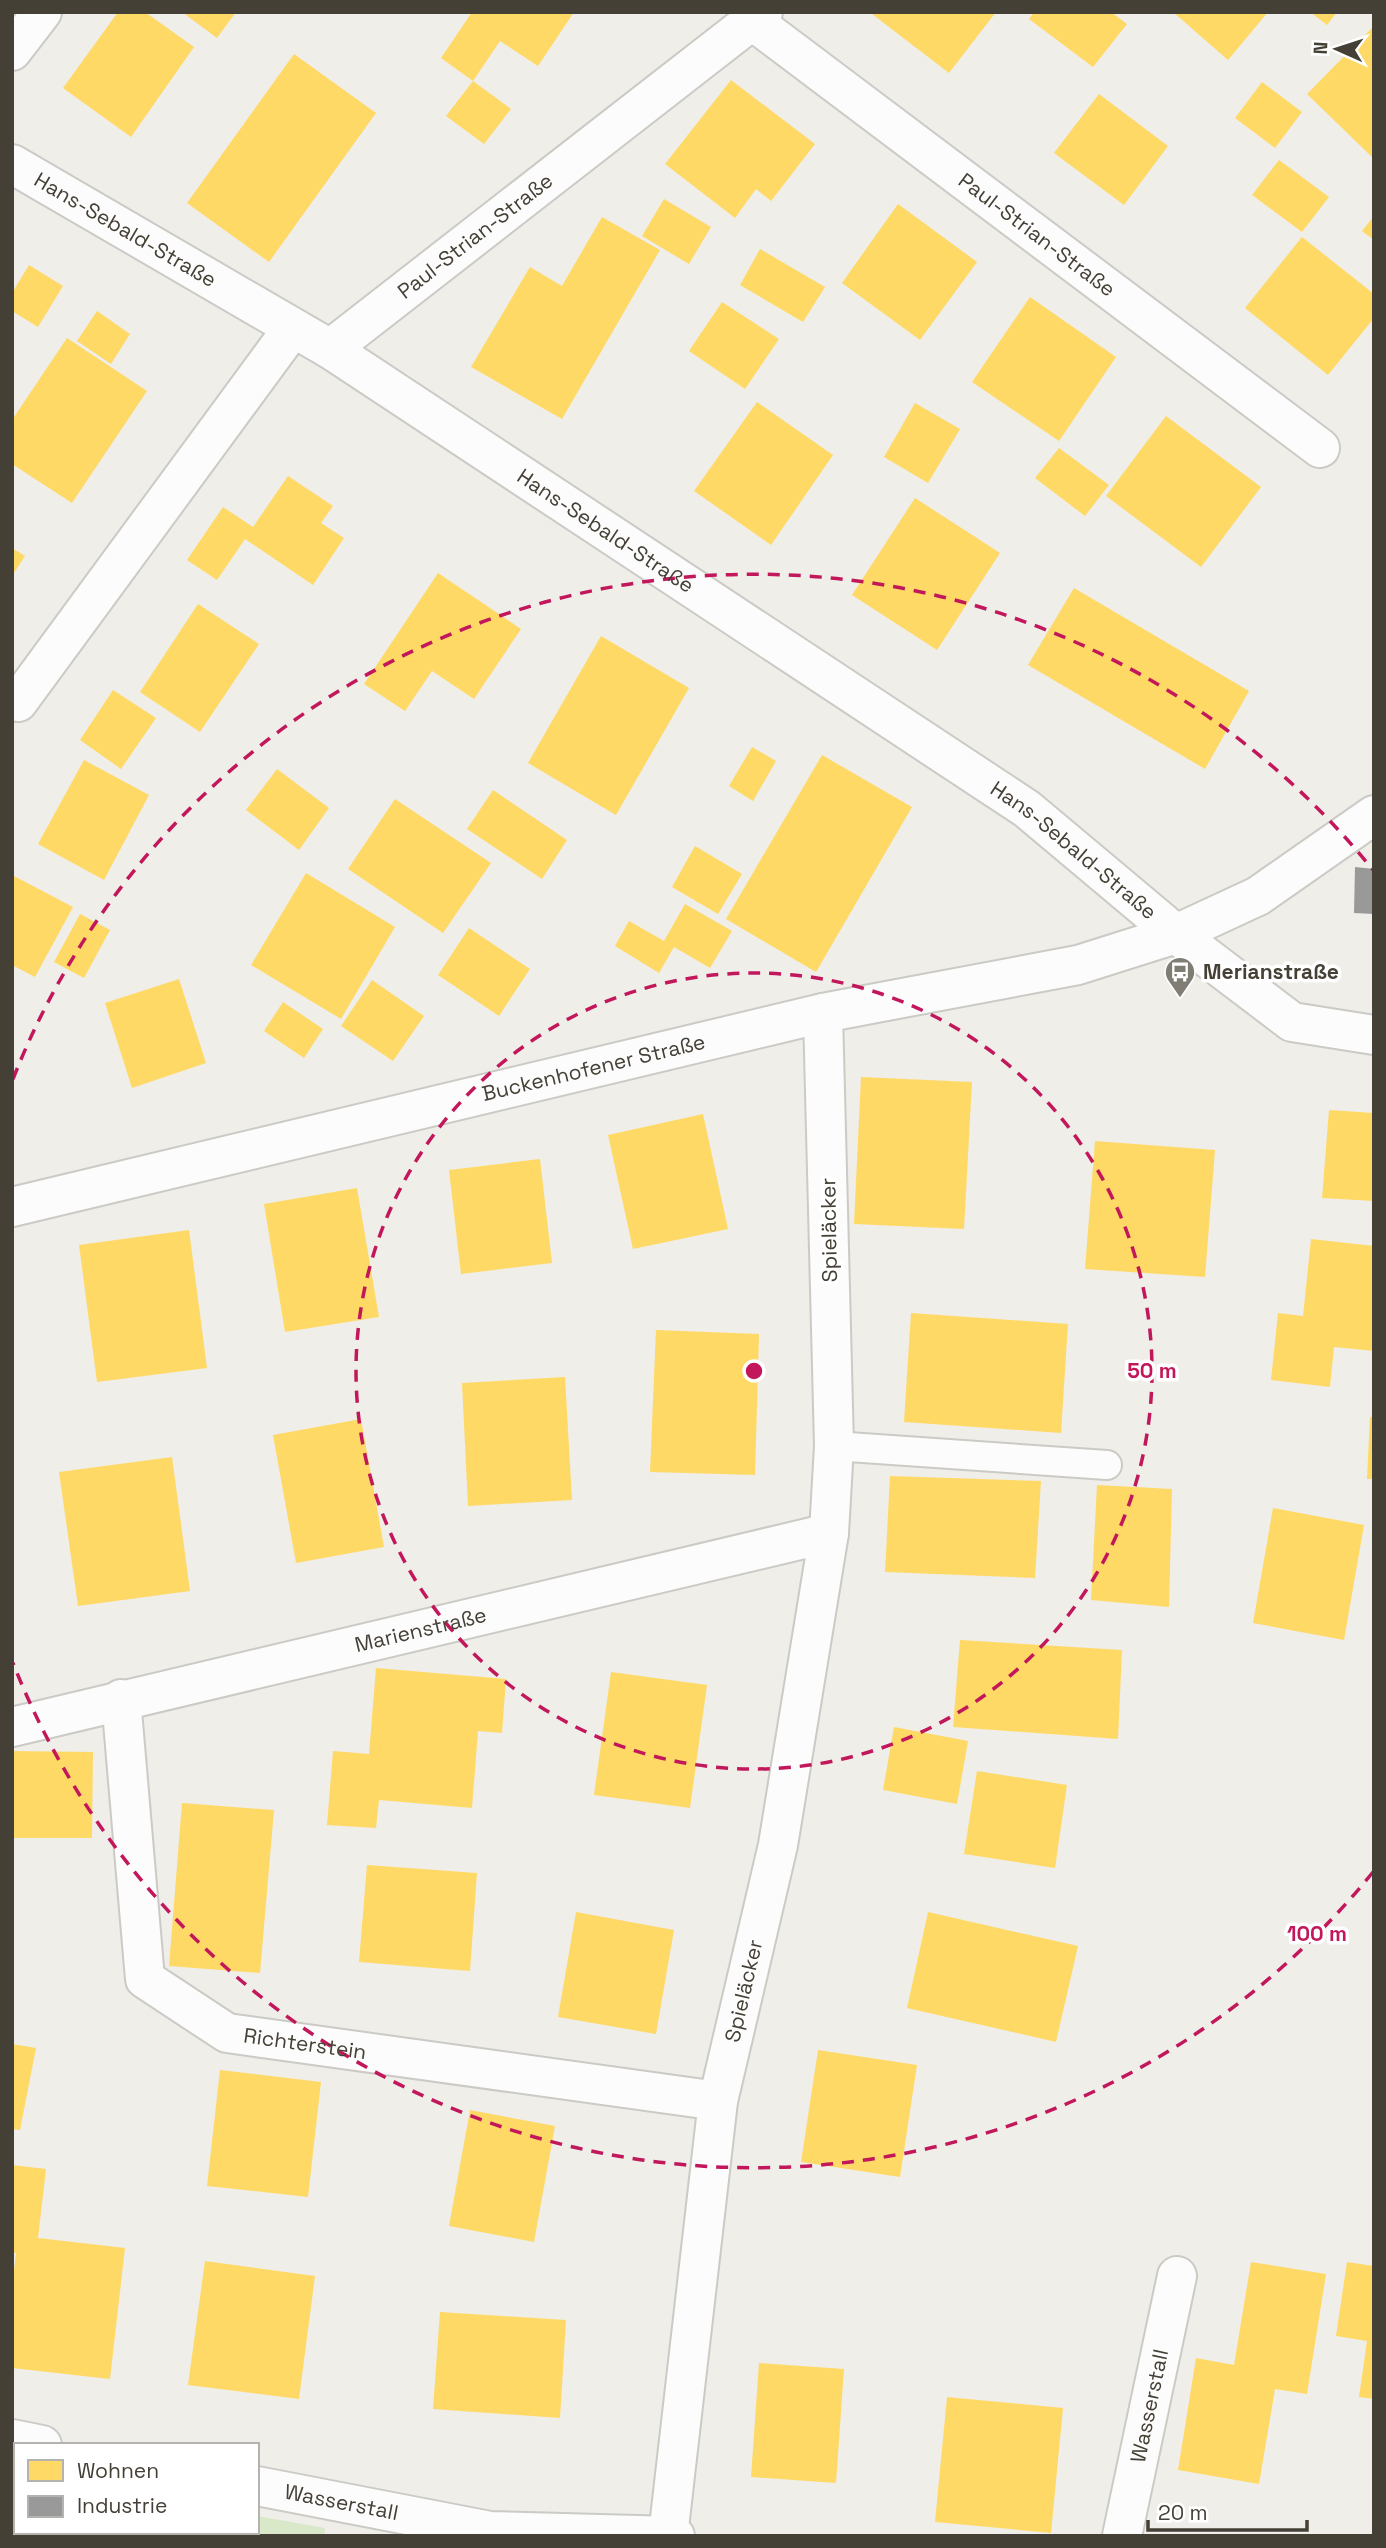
<svg xmlns="http://www.w3.org/2000/svg" width="1386" height="2548" viewBox="0 0 1386 2548" font-family="'Space Grotesk',sans-serif">
<style>
.green{fill:#dae8ca}
.homes{fill:#ffd966}
.industry{fill:#999}
.lines{fill:none;stroke-linecap:round;stroke-linejoin:round}
.service-casing{stroke:#cccac5;stroke-width:32}
.minor-casing{stroke:#cccac5;stroke-width:42}
.tertiary-casing{stroke:#cccac5;stroke-width:42}
.service{stroke:#fdfcfc;stroke-width:28}
.minor{stroke:#fdfcfc;stroke-width:38}
.tertiary{stroke:#fdfcfc;stroke-width:38}
.ring{fill:none;stroke:#c2185b;stroke-width:3.5;stroke-dasharray:12 9}
.labels{text-anchor:middle;stroke-width:7;stroke-linejoin:round;paint-order:stroke}
.street-label{font-size:21px;fill:#454036;stroke:#fff}
.poi-label{font-size:21px;font-weight:bold;fill:#454036;stroke:#fff;text-anchor:start}
.centre{fill:#c2185b;stroke:#fff;stroke-width:3.5}
.ring-label{font-size:21px;text-anchor:middle;font-weight:bold;fill:#c2185b;stroke:#fff;stroke-width:7;stroke-linejoin:round;paint-order:stroke}
</style>
<rect width="100%" height="100%" fill="#efeee9"/>
<!-- green -->
<polygon class="green" points="257,2516 325,2528 324,2536 65,2536 65,2532 257,2532"/>
<!-- homes -->
<g class="homes">
<polygon points="118,12 145,12 194,47 131,137 63,88"/>
<polygon points="182,12 236,12 217,38"/>
<polygon points="472,12 574,12 538,66 500,41 473,81 441,58"/>
<polygon points="873,12 996,12 949,73 872,14"/>
<polygon points="1034,12 1111,12 1127,24 1093,67 1029,19"/>
<polygon points="1173,12 1268,12 1228,60"/>
<polygon points="1310,12 1337,12 1327,25"/>
<polygon points="1374,26 1374,159 1307,94"/>
<polygon points="294,54 376,113 269,262 187,203"/>
<polygon points="731,80 815,144 771,201 756,189 735,218 665,164"/>
<polygon points="473,81 511,109 484,144 446,116"/>
<polygon points="1262,82 1302,112 1275,148 1235,118"/>
<polygon points="1099,94 1168,146 1124,205 1054,153"/>
<polygon points="1279,160 1329,197 1302,232 1252,195"/>
<polygon points="664,199 711,227 689,264 642,236"/>
<polygon points="898,204 977,262 920,340 842,283"/>
<polygon points="1374,216 1374,240 1362,231"/>
<polygon points="602,217 660,250 562,419 471,367 530,267 562,286"/>
<polygon points="1302,237 1374,294 1374,318 1328,375 1245,308"/>
<polygon points="760,249 825,287 803,322 740,285"/>
<polygon points="29,265 63,286 38,327 12,311 12,293"/>
<polygon points="1030,297 1116,357 1059,441 972,382"/>
<polygon points="722,302 779,339 745,389 689,351"/>
<polygon points="97,311 130,334 111,364 77,341"/>
<polygon points="67,338 147,391 72,503 12,464 12,420"/>
<polygon points="757,402 833,455 771,545 694,491"/>
<polygon points="915,403 960,429 928,483 884,457"/>
<polygon points="1166,416 1261,487 1201,567 1106,496"/>
<polygon points="1059,448 1109,485 1085,516 1035,478"/>
<polygon points="288,476 333,506 321,523 344,538 313,585 245,539 217,580 187,560 223,507 253,527"/>
<polygon points="915,498 1000,553 937,650 852,595"/>
<polygon points="12,548 25,556 12,576"/>
<polygon points="438,573 521,629 474,699 432,671 405,711 364,684"/>
<polygon points="1074,588 1249,691 1205,769 1028,665"/>
<polygon points="198,604 259,644 200,732 140,692"/>
<polygon points="601,636 689,688 616,815 528,763"/>
<polygon points="113,690 156,718 121,769 80,740"/>
<polygon points="752,747 776,761 753,801 729,786"/>
<polygon points="822,755 912,807 816,972 726,919"/>
<polygon points="84,760 149,795 104,880 38,844"/>
<polygon points="277,769 329,808 299,850 246,810"/>
<polygon points="493,790 567,840 542,879 467,829"/>
<polygon points="395,799 491,863 443,933 348,869"/>
<polygon points="695,846 742,874 718,914 672,887"/>
<polygon points="306,873 395,927 341,1019 251,965"/>
<polygon points="12,875 73,907 35,977 12,965"/>
<polygon points="685,904 732,931 710,968 674,947 659,973 615,946 629,921 664,941"/>
<polygon points="80,914 110,930 84,978 54,962"/>
<polygon points="469,928 530,969 499,1016 438,975"/>
<polygon points="179,979 206,1063 132,1088 105,1003"/>
<polygon points="372,980 424,1016 393,1061 341,1026"/>
<polygon points="283,1002 323,1029 304,1058 264,1031"/>
<polygon points="861,1077 972,1082 964,1229 854,1224"/>
<polygon points="1329,1110 1374,1113 1374,1201 1322,1198"/>
<polygon points="703,1114 728,1229 633,1249 608,1135"/>
<polygon points="1095,1141 1215,1150 1205,1277 1085,1269"/>
<polygon points="540,1159 552,1263 461,1274 449,1170"/>
<polygon points="357,1188 379,1317 285,1332 264,1204"/>
<polygon points="189,1230 207,1368 97,1382 79,1245"/>
<polygon points="1311,1239 1374,1246 1374,1351 1334,1347 1330,1387 1271,1380 1278,1313 1303,1316"/>
<polygon points="911,1313 1068,1324 1061,1433 904,1422"/>
<polygon points="656,1330 759,1334 755,1475 650,1472"/>
<polygon points="565,1377 572,1500 468,1506 462,1383"/>
<polygon points="1370,1417 1374,1418 1374,1479 1367,1479"/>
<polygon points="361,1419 384,1547 296,1563 273,1435"/>
<polygon points="172,1457 190,1591 78,1606 59,1472"/>
<polygon points="890,1476 1041,1481 1035,1578 885,1572"/>
<polygon points="1097,1485 1172,1489 1169,1607 1091,1600"/>
<polygon points="1273,1508 1364,1525 1344,1640 1253,1623"/>
<polygon points="960,1640 1122,1650 1118,1739 953,1727"/>
<polygon points="376,1668 506,1679 502,1733 478,1731 472,1808 379,1800 376,1828 327,1825 333,1751 369,1754"/>
<polygon points="611,1672 707,1685 690,1808 594,1795"/>
<polygon points="894,1727 968,1741 957,1804 883,1790"/>
<polygon points="12,1751 93,1752 92,1838 12,1838"/>
<polygon points="977,1771 1067,1785 1055,1868 964,1854"/>
<polygon points="182,1803 274,1810 260,1973 169,1966"/>
<polygon points="367,1865 477,1873 470,1971 359,1962"/>
<polygon points="576,1912 674,1930 656,2034 558,2017"/>
<polygon points="928,1912 1078,1946 1056,2042 907,2008"/>
<polygon points="12,2044 36,2048 20,2130 12,2129"/>
<polygon points="818,2050 917,2065 900,2177 801,2162"/>
<polygon points="220,2070 321,2082 308,2197 207,2186"/>
<polygon points="470,2110 555,2126 534,2242 449,2226"/>
<polygon points="12,2165 46,2169 38,2238 125,2248 110,2379 12,2368 12,2287 16,2253 12,2252"/>
<polygon points="205,2261 315,2276 299,2399 188,2385"/>
<polygon points="1251,2262 1326,2274 1307,2394 1275,2389 1259,2484 1178,2470 1196,2358 1234,2365"/>
<polygon points="1347,2262 1374,2266 1374,2399 1359,2397 1367,2341 1336,2336"/>
<polygon points="440,2312 566,2320 560,2418 433,2409"/>
<polygon points="759,2363 844,2369 836,2483 751,2477"/>
<polygon points="947,2397 1063,2408 1051,2533 935,2522"/>
</g>
<!-- industry -->
<polygon class="industry" points="1355,867 1374,869 1374,914 1354,913"/>
<g class="lines">
<!-- service casing -->
<g class="service-casing">
<polyline id="service" points="834,1446 1107,1465"/>
</g>
<!-- minor casing -->
<g class="minor-casing">
<g id="minor">
<path id="s1" d="M 754,22 L 1320,448"/>
<polyline points="12,51 42,12"/>
<path id="s2" d="M 12,164 L 330,349 L 1027,809 L 1176,934 L 1292,1022 L 1374,1035"/>
<path id="s3" d="M 330,349 L 763,12"/>
<polyline points="12,699 18,702 292,329"/>
<path id="s4" d="M 121,1699 L 145,1979 L 227,2033 L 718,2101"/>
<path id="s5" d="M 12,1727 L 829,1533"/>
<polyline points="12,2439 42,2445"/>
<path id="s6" d="M 257,2486 L 490,2531 L 675,2536"/>
<path id="s7" d="M 668,2536 L 718,2101 L 778,1845 L 829,1533 L 834,1446 L 823,1013"/>
<path id="s8" d="M 1122,2536 L 1177,2276"/>
</g>
</g>
<!-- tertiary casing -->
<g class="tertiary-casing">
<g id="tertiary">
<path id="s9" d="M 12,1207 L 823,1013 L 1078,965 L 1176,934 L 1258,896 L 1374,815"/>
</g>
</g>
<!-- service -->
<use href="#service" class="service"/>
<!-- minor -->
<use href="#minor" class="minor"/>
<!-- tertiary -->
<use href="#tertiary" class="tertiary"/>
</g>
<!-- distance rings -->
<g class="ring">
<circle cx="754" cy="1371" r="398"/>
<path d="M1373 1872A796 796 0 0 1 13 1663M13 1079A796 796 0 0 1 1373 870"/>
</g>
<!-- icons -->
<defs>
<g id="bus-pin" transform="scale(1.575)"><path d="M0 17L-7.5 6A9.5 9.5 0 1 1 7.5 6Z" fill="#807d75" stroke="#fff"/><path d="M-5-6H5V4H4V6H2V4H-2V6H-4V4H-5ZM-3.5-4V0h7V-4ZM-3.5 1.2v1.5H-2V1.2ZM2 1.2v1.5H3.5V1.2Z" fill="#fff"/></g>
</defs>
<g fill-rule="evenodd">
<use href="#bus-pin" x="1180" y="972"/>
</g>
<g class="labels">
<!-- street labels -->
<g class="street-label">
<text dy="7" stroke="none"><textPath href="#s2" startOffset="131">Hans-Sebald-Straße</textPath></text>
<text dy="7" stroke="none"><textPath href="#s1" startOffset="354">Paul-Strian-Straße</textPath></text>
<text dy="7" stroke="none"><textPath href="#s3" startOffset="184">Paul-Strian-Straße</textPath></text>
<text dy="7" stroke="none"><textPath href="#s2" startOffset="698">Hans-Sebald-Straße</textPath></text>
<text dy="7" stroke="none"><textPath href="#s2" startOffset="1265">Hans-Sebald-Straße</textPath></text>
<text dy="7" stroke="none"><textPath href="#s9" startOffset="598">Buckenhofener Straße</textPath></text>
<text transform="translate(829 1230) rotate(-91)" y="7">Spieläcker</text>
<text dy="7" stroke="none"><textPath href="#s5" startOffset="420">Marienstraße</textPath></text>
<text dy="7" stroke="none"><textPath href="#s7" startOffset="551">Spieläcker</textPath></text>
<text dy="7" stroke="none"><textPath href="#s4" startOffset="458">Richterstein</textPath></text>
<text dy="7" stroke="none"><textPath href="#s8" startOffset="133">Wasserstall</textPath></text>
<text dy="7" stroke="none"><textPath href="#s6" startOffset="86">Wasserstall</textPath></text>
</g>
<!-- poi labels -->
<g class="poi-label">
<text x="1203" y="979">Merianstraße</text>
</g>
</g>
<circle cx="754" cy="1371" r="10" class="centre"/>
<g class="ring-label">
<text x="1152" y="1378">50 m</text>
<text x="1317" y="1941">100 m</text>
</g>
<!-- border -->
<rect width="1386" height="2548" fill="none" stroke="#454036" stroke-width="28"/>
<!-- legend -->
<rect x="14" y="2443" width="245" height="91" fill="#ffffff" stroke="#b5b3af" stroke-width="2"/>
<rect x="28" y="2460" width="35" height="21" fill="#ffd966" stroke="#b5b3af" stroke-width="2"/>
<text x="77" y="2478" font-size="21" fill="#454036">Wohnen</text>
<rect x="28" y="2496" width="35" height="21" fill="#999999" stroke="#b5b3af" stroke-width="2"/>
<text x="77" y="2513" font-size="21" fill="#454036">Industrie</text>
<!-- north arrow -->
<g transform="translate(1337 49) rotate(273)" stroke="#ffffff" stroke-width="5" paint-order="stroke">
<path d="M0-5L12 26L0 18L-12 26Z" fill="#454036"/>
<text y="-10" font-size="19" font-weight="bold" text-anchor="middle" fill="#454036">N</text>
</g>
<!-- scale -->
<path d="M1148 2520v10h159v-10" fill="none" stroke="#454036" stroke-width="3.5"/>
<text x="1158" y="2520" font-size="21" fill="#454036" stroke="#ffffff" stroke-width="5" paint-order="stroke">20 m</text>
</svg>
